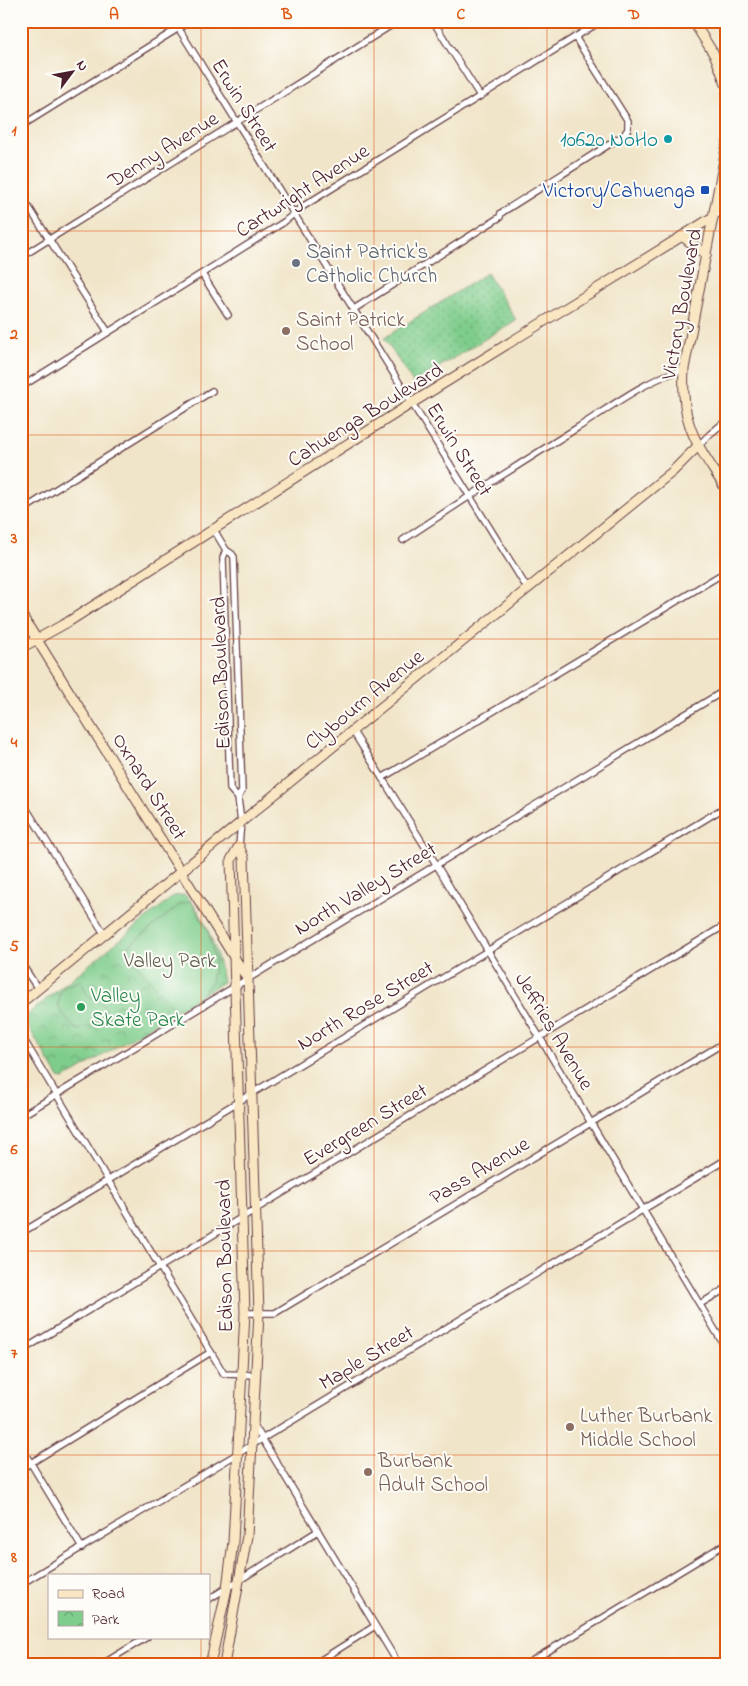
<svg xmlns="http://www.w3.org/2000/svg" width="748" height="1686" viewBox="0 0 748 1686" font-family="'Indie Flower',sans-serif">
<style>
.grass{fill:url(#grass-dots);stroke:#64765c}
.park{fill:url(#park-crowns);stroke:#64765c}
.pitch{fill:#7fcd8c;stroke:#64765c}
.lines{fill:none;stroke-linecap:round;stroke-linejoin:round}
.minor-casing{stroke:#633d43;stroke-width:8}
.secondary-casing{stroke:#633d43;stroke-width:11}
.minor{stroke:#fff;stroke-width:5.5}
.secondary{stroke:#f9e7c3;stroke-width:9}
.grid{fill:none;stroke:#e0560e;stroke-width:1;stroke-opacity:0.55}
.culture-dot{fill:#0f9aa8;stroke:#fdfcf7;stroke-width:2}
.transit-dot{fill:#1a4fb4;stroke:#fdfcf7;stroke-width:2}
.worship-dot{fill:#6b7280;stroke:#fdfcf7;stroke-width:2}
.education-dot{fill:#8d6e63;stroke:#fdfcf7;stroke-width:2}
.leisure-dot{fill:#2e9e5b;stroke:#fdfcf7;stroke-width:2}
.labels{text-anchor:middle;stroke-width:4;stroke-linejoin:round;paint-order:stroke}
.street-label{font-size:21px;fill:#4a1f2b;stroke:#fdfcf7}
.culture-label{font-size:21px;fill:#0d838f;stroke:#fdfcf7;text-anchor:end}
.transit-label{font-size:21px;fill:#164399;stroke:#fdfcf7;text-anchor:end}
.worship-label{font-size:21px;fill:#5b616d;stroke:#fdfcf7;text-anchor:start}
.education-label{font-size:21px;fill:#785e54;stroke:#fdfcf7;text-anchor:start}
.park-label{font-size:21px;fill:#5d5c4d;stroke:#fdfcf7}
.leisure-label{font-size:21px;fill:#27864d;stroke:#fdfcf7;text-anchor:start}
.neatline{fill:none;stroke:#e0560e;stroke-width:2}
.grid-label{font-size:16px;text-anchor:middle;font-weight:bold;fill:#e0560e}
</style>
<defs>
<pattern id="grass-dots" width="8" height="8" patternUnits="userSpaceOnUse" patternTransform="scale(1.25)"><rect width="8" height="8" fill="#7fcd8c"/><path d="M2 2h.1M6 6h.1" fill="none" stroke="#6aa673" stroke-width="1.8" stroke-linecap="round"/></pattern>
<pattern id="park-crowns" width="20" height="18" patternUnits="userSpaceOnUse" patternTransform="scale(1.25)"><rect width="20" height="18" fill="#7fcd8c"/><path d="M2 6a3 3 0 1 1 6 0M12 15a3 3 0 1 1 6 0" fill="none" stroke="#6aa673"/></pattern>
</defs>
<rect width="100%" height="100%" fill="#fdfcf7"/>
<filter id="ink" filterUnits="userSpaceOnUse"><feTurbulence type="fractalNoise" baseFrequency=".02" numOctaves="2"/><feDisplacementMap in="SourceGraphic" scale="10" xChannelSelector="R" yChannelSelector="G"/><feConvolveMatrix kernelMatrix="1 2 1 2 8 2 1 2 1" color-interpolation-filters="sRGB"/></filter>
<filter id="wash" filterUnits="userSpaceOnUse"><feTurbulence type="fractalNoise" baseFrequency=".0096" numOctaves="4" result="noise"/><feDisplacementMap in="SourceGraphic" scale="20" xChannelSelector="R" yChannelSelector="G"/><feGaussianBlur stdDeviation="1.12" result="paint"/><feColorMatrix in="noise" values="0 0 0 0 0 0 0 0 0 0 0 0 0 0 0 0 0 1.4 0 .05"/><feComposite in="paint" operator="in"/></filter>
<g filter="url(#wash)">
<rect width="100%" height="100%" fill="#f1e5c9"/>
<!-- grass -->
<polygon class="grass" points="487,273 516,320 413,383 384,338"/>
<!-- park -->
<path class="park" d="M 185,895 C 206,914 218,954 223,982 L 64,1079 L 59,1078 L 26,1023 L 28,1014 L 174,896 Z"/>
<!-- pitch -->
<g class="pitch">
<polygon points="191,901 208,930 215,962 211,983 201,995 181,1008 170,1005 132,959 128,951 130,945 181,904"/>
<path d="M 81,980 L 88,997 C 98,995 112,1011 102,1019 C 97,1024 86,1027 79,1030 C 70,1027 62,1013 58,1005 L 61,990 L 63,988 Z"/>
</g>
</g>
<g filter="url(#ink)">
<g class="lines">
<!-- minor casing -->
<g class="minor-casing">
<g id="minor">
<polyline points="174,21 527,588"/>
<polyline points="433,21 480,96"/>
<polyline points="21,126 190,21"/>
<polyline points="21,195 108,332"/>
<polyline points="713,217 727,208"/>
<polyline points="21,257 398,21"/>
<polyline points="202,274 228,315"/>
<polyline points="354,309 500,217 501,213 624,135 628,129 628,121 575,37"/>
<polyline points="21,387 284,222 302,207 601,21"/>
<polyline points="699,445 710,434 727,420"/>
<polyline points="718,476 727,471"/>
<polyline points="21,511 212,391"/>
<polyline points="214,530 226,550 232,554 234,557 242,791 238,798 241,822 239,846"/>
<path d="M 403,540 C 460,502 518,465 577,428 C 611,407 645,380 684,369"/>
<polyline points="226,550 223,558 230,789 238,798"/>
<polyline points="352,730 436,864 727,1350"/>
<polyline points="382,778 727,571"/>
<polyline points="21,800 105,935"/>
<polyline points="21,963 38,989"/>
<polyline points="21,1035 224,1374 256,1375"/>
<polyline points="21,1116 727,689"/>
<polyline points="21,1233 727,806"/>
<polyline points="700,1304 727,1288"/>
<polyline points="245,1313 275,1313 727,1041"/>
<polyline points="21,1351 727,924"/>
<polyline points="254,1425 399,1665"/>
<polyline points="21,1447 82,1548"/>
<polyline points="21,1469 211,1352"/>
<polyline points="21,1584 727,1159"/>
<polyline points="209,1599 318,1531"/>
<polyline points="101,1665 147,1637"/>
<polyline points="313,1665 375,1626"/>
<polyline points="525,1665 727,1543"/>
</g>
</g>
<!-- secondary casing -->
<g class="secondary-casing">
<g id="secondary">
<polyline points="693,21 715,56 727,87"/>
<path d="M 727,144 L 684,369 C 683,387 683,405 689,423 C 696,447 714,469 727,491"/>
<polyline points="682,236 706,255"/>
<polyline points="21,614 247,978"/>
<polyline points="21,648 68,622 412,403 713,217"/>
<polyline points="21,1003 363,722 672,472 699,445"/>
<polyline points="210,1665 227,1588 233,1542 245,1313 231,860 239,846"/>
<polyline points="224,1665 247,1536 259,1313 244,858 239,846"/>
</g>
</g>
<!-- minor -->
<use href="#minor" class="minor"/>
<!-- secondary -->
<use href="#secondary" class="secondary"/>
</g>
</g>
<!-- grid -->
<path class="grid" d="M 201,21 L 201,1575M 374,21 L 374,1665M 547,21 L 547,1665M 21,231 L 727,231M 21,435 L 727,435M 21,639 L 727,639M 21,843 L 727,843M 21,1047 L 727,1047M 21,1251 L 727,1251M 21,1455 L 727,1455M 201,1637 L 201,1665"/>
<!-- markers -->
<circle class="culture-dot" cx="668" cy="139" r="5"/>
<rect class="transit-dot" x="700" y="185" width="10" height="10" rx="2.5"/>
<circle class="worship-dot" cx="296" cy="263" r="5"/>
<g class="education-dot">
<circle cx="286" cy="331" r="5"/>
<circle cx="570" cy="1427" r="5"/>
<circle cx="368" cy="1472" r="5"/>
</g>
<circle class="leisure-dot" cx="81" cy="1007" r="5"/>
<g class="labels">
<!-- street labels -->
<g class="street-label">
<text transform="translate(245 105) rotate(58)" y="7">Erwin Street</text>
<text transform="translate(163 149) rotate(-32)" y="7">Denny Avenue</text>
<text transform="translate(302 190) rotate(-33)" y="7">Cartwright Avenue</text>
<text transform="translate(681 304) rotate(-80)" y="7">Victory Boulevard</text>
<text transform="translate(365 414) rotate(-32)" y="7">Cahuenga Boulevard</text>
<text transform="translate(460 449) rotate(58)" y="7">Erwin Street</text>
<text transform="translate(220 673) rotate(-92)" y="7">Edison Boulevard</text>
<text transform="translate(364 699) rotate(-39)" y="7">Clybourn Avenue</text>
<text transform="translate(150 786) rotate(58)" y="7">Oxnard Street</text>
<text transform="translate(365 888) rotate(-31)" y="7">North Valley Street</text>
<text transform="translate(365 1005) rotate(-31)" y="7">North Rose Street</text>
<text transform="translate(555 1031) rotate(59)" y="7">Jeffries Avenue</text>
<text transform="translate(365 1124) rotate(-31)" y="7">Evergreen Street</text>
<text transform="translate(479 1170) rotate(-31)" y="7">Pass Avenue</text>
<text transform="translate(224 1256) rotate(-91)" y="7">Edison Boulevard</text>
<text transform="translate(366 1357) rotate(-31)" y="7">Maple Street</text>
</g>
<!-- culture labels -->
<g class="culture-label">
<text x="658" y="146">10620 NoHo</text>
</g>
<!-- transit labels -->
<g class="transit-label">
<text x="695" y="197">Victory/Cahuenga</text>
</g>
<!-- worship labels -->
<g class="worship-label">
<text x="306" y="258">Saint Patrick's<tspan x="306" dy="24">Catholic Church</tspan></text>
</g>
<!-- education labels -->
<g class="education-label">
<text x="296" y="326">Saint Patrick<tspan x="296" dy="24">School</tspan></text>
<text x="580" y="1422">Luther Burbank<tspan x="580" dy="24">Middle School</tspan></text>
<text x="378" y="1467">Burbank<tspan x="378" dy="24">Adult School</tspan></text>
</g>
<!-- park labels -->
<g class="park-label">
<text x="170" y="967">Valley Park</text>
</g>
<!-- leisure labels -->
<g class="leisure-label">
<text x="91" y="1002">Valley<tspan x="91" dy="24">Skate Park</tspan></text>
</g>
</g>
<!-- margin -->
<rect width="748" height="1686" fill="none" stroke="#fdfcf7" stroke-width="55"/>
<!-- legend -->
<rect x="48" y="1574" width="162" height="65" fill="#fdfcf7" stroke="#b5a4a5"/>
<rect x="58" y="1590" width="25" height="8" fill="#f9e7c3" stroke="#b5a4a5"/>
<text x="92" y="1598" font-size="15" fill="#4a1f2b">Road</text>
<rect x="58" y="1611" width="25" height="15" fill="url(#park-crowns)" stroke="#b5a4a5"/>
<text x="92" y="1624" font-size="15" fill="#4a1f2b">Park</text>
<!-- north arrow -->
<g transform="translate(72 72) rotate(58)" stroke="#fdfcf7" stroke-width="4" paint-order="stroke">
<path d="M0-4L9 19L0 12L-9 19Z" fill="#4a1f2b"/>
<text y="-8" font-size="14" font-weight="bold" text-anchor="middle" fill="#4a1f2b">N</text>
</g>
<rect x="28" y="28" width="692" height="1630" class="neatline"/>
<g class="grid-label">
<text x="114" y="19">A</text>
<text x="287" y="19">B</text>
<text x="461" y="19">C</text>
<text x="634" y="19">D</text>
<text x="14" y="135">1</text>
<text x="14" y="339">2</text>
<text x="14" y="543">3</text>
<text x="14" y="747">4</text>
<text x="14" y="951">5</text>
<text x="14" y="1154">6</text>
<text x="14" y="1358">7</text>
<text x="14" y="1562">8</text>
</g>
</svg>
